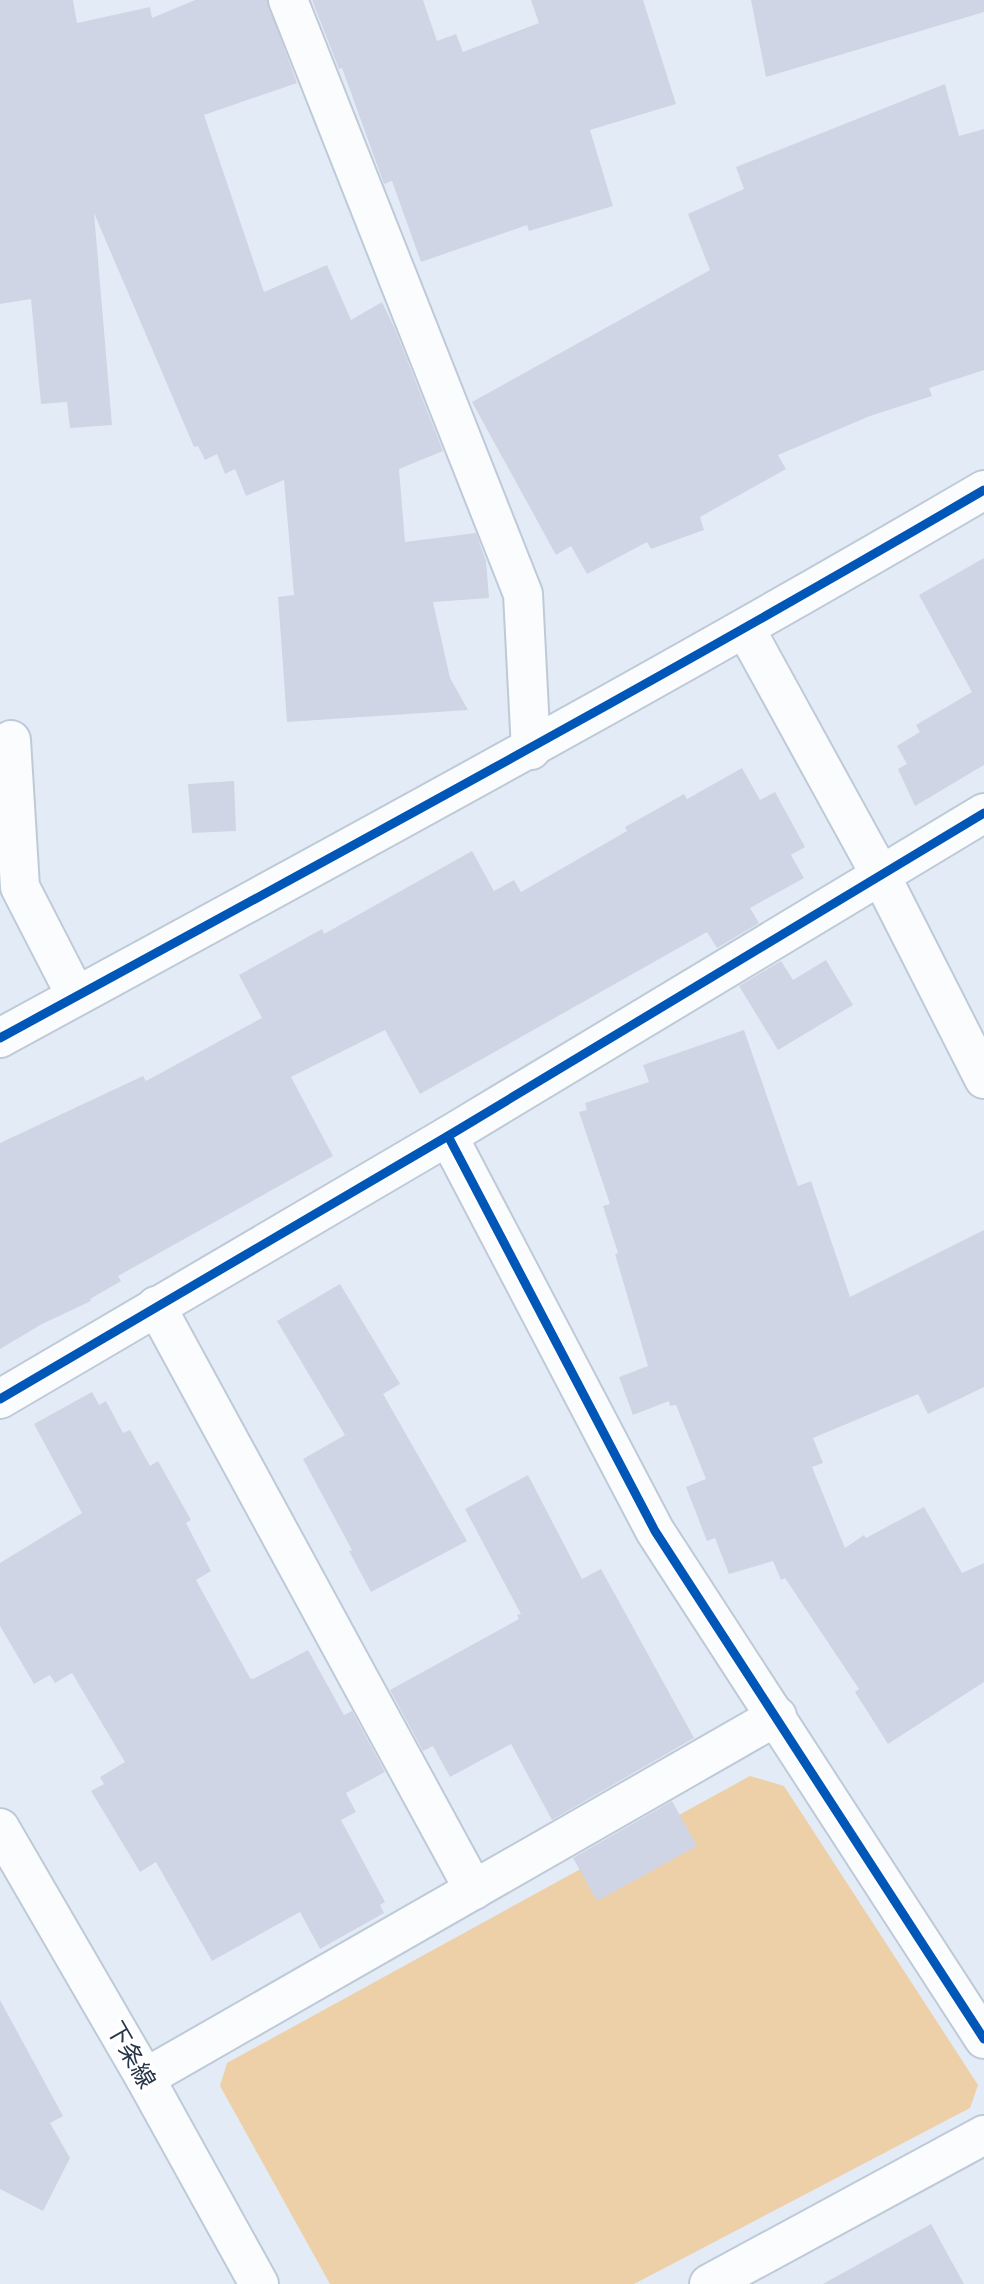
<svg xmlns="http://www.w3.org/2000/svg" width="984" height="2284" viewBox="0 0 984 2284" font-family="Rubik,'Noto Sans JP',sans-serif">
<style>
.green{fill:#edd0a8}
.building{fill:#cfd5e4}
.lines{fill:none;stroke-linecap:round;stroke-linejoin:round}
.minor-casing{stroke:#becad8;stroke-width:42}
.tertiary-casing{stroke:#becad8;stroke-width:42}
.minor{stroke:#fbfcfe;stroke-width:38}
.tertiary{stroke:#fbfcfe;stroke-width:38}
.cycleway-casing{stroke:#fff;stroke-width:13}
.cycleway{stroke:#0057b8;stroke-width:9}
.labels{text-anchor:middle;stroke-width:7;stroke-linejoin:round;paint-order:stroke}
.street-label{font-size:24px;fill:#273649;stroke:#fff}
</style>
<rect width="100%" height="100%" fill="#e3ecf6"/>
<!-- green -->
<polygon class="green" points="750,1776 784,1786 978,2085 970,2108 634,2284 330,2284 220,2086 227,2063"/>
<!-- building -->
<g class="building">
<polygon points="0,0 73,0 77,23 150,7 152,18 195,0 267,0 297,83 204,115 264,292 327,265 351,320 382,302 395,329 443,451 399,469 405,542 476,533 486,561 489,598 433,602 450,678 468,710 287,722 278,597 294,595 284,480 246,496 235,469 225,474 217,454 205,460 198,446 194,447 94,213 112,425 70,428 67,402 41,404 31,299 0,304"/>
<polygon points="312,0 423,0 437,41 456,34 463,52 539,23 531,0 643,0 676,104 590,130 613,206 529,231 527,225 421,262 392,181 384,184 342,68 339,69"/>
<polygon points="751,0 984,0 984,12 766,77"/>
<polygon points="945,84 959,136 984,129 984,370 929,388 932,396 870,416 778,455 786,469 700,517 704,530 651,549 647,542 587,574 571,546 556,555 472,402 710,270 688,214 744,189 736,167"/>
<polygon points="984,558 984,765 915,806 898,769 907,764 897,746 920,732 916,725 972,692 919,595"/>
<polygon points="742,768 760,800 775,792 805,847 791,855 804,878 750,908 759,923 717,948 707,932 420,1094 385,1030 291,1077 333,1156 118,1276 121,1281 90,1299 91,1301 42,1324 0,1349 0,1143 143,1076 146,1081 262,1018 239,975 322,929 324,934 472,851 494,891 514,880 521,892 627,831 625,827 684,794 687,799"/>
<polygon points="234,781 236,831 192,833 188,784"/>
<polygon points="826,960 853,1005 778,1050 739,986 781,961 793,980"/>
<polygon points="744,1030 798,1186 811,1181 850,1297 984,1230 984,1387 928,1414 918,1394 813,1438 823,1463 812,1467 845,1548 864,1535 866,1538 924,1507 962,1573 984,1563 984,1682 888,1744 855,1692 859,1689 785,1578 781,1580 773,1561 729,1574 715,1538 707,1541 686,1487 706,1479 676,1405 670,1406 669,1401 633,1415 619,1377 648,1366 615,1254 618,1253 603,1206 610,1204 579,1112 587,1110 585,1103 649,1082 643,1065"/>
<polygon points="340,1284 400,1384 383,1394 467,1541 371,1592 349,1551 352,1550 303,1459 345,1435 277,1321"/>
<polygon points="92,1392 99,1405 106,1401 123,1433 130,1430 150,1466 158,1461 191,1520 186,1523 211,1571 196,1580 250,1678 253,1679 308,1650 344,1715 352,1711 385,1772 346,1793 356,1812 341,1820 385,1902 380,1905 384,1913 320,1949 300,1912 212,1961 156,1862 140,1872 91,1791 104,1784 100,1777 125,1762 72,1673 55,1683 50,1675 34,1684 0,1626 0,1563 82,1513 34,1424"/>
<polygon points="528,1475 582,1579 601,1569 694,1738 552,1820 511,1744 450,1777 433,1746 423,1751 390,1690 519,1619 517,1615 521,1614 465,1509"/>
<polygon points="672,1801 697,1846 597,1901 573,1858"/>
<polygon points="0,2000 63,2116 50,2123 70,2158 43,2211 0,2189"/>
<polygon points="931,2224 964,2284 823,2284"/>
</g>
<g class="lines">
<!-- minor casing -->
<g class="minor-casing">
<g id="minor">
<polyline points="288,0 523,594 531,750"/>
<polyline points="746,630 880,874 984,1079"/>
<polyline points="11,740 20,887 76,996"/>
<polyline points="448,1136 655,1531 984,2039"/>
<polyline points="156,1306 474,1890"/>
<polyline points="0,1399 448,1136 984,813"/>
<polyline points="145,2078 777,1716"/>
</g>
</g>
<!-- tertiary casing -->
<g class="tertiary-casing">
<g id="tertiary">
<path d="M 0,1038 C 330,858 660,680 984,490"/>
<polyline points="0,1828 145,2078 259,2284"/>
<polyline points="709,2284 984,2135"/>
</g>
</g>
<!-- minor -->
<use href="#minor" class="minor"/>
<!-- tertiary -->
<use href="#tertiary" class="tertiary"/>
<!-- cycleway casing -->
<g class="cycleway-casing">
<g id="cycleway">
<path d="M 0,1038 C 330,858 660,680 984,490"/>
<polyline points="448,1136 655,1531 984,2039"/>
<polyline points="0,1399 448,1136 984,813"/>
</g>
</g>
<!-- cycleway -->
<use href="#cycleway" class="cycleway"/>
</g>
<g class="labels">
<!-- street labels -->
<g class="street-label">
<text transform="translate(131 2055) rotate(60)" y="8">下条線</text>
</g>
</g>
</svg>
